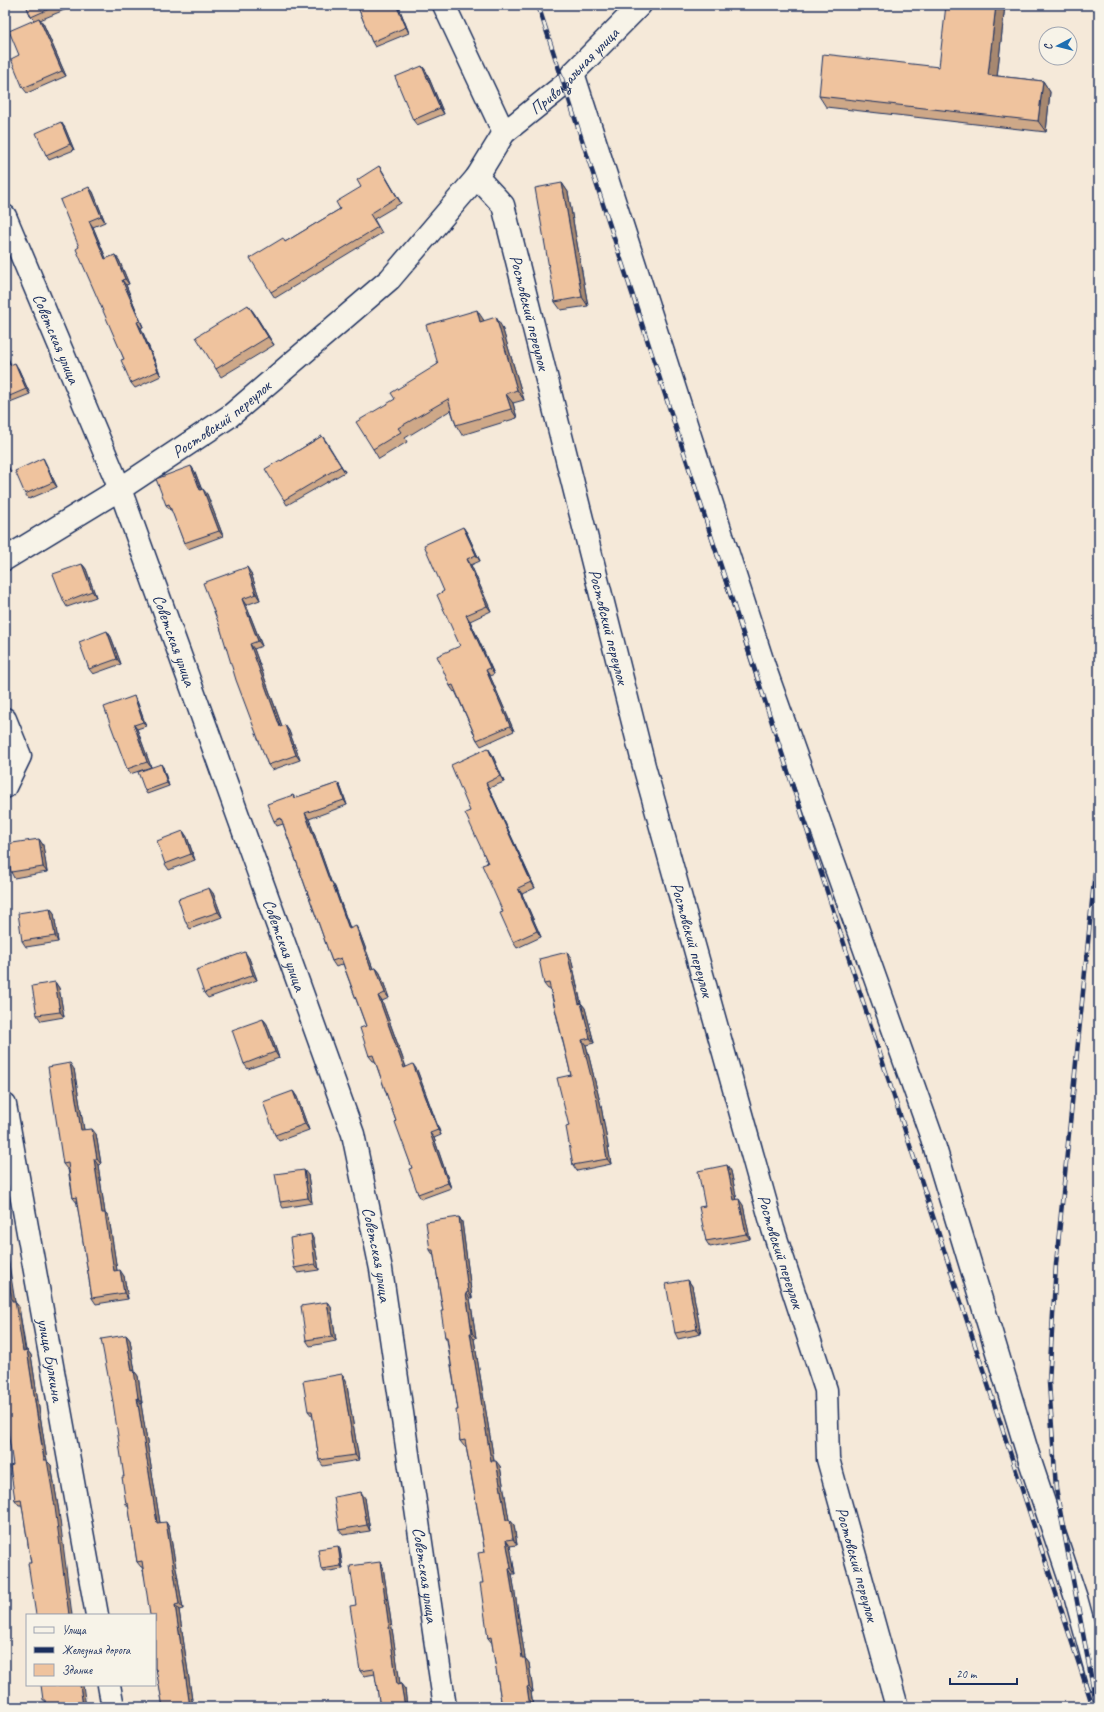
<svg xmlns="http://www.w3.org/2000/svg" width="1104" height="1712" viewBox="0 0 1104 1712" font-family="Caveat,sans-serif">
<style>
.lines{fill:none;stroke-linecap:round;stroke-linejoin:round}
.minor-casing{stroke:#1b2f5e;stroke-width:25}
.minor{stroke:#f7f3e8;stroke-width:22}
.rail-casing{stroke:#1b2f5e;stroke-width:4.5}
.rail{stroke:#f7f3e8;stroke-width:3;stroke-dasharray:9;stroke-linecap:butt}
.wall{fill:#cea888;stroke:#1b2f5e}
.shaded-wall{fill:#a7886f;stroke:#1b2f5e}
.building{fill:#efc39e;stroke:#1b2f5e}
.labels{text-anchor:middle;stroke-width:3;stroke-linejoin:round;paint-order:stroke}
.street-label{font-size:17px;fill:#1b2f5e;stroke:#f7f3e8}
</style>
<rect width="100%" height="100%" fill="#f5e9d9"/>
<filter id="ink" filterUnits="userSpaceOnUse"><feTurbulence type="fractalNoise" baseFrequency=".025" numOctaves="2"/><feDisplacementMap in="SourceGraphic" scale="8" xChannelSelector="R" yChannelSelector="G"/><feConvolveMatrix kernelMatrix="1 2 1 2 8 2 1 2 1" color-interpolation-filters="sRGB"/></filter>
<g filter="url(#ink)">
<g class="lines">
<!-- minor casing -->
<g class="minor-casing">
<g id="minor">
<polyline points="444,5 504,133"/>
<polyline points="573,73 765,669 932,1138 1030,1461 1076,1598 1099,1682"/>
<path id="s1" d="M 477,177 L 503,205 L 644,766 L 773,1229 L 826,1390 L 828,1459 L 897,1707"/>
<path id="s2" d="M 5,216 L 120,489 L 353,1134 L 381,1269 L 445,1707"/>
<path id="s3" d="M 5,559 L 120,489 L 230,416 L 390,279 L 477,177 L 504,133 L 565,84 L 573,73 L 640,5"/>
<polyline points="5,719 20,756 5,787"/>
<path id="s4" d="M 5,1105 L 97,1615"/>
<polyline points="109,1685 113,1707"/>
</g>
</g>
<!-- minor -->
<use href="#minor" class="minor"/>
<!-- rail casing -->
<g class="rail-casing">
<g id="rail">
<polyline points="538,5 1093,1707"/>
<polyline points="1096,1703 1056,1489 1049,1382 1056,1264 1099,831"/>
</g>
</g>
<!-- rail -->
<use href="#rail" class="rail"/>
</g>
<!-- wall -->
<g class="wall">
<polygon points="26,5 73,5 74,6 40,20 43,23 66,76 27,93 23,88 19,55 34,20 31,17"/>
<polygon points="357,5 398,5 409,33 375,47 372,42"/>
<polygon points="1005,5 997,76 1043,81 1050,92 1046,132 826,107 819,96 939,67"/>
<polygon points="422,66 426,71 444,114 417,125 413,120"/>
<polygon points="61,122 65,128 74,150 49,160 46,155"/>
<polygon points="379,166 401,203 374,219 382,233 275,298 271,292 285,242 340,209 361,187"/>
<polygon points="562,183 568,192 588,306 561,310 555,302"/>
<polygon points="89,187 93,192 105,222 93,227 106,259 115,255 119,260 129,284 126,285 143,327 141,328 161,376 135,388 131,383 124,359 79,247"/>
<polygon points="248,305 254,313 274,345 221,377 216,369"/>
<polygon points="483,319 484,321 502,327 524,400 513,403 517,418 462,435 456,425 451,410 405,438 407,442 379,459 373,449 395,399 438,364"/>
<polygon points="5,351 11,365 18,368 30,394 5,404"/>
<polygon points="322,436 345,472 287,505 284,500 281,461"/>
<polygon points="43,458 46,464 57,487 29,499 25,494"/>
<polygon points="5,460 11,472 5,475"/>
<polygon points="191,466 195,472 202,490 207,494 223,536 188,549 184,543 172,510 170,510 166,505"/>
<polygon points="463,527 467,533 480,561 471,565 491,611 470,621 494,674 490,676 514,731 481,746 477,740 455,691 454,692 450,686 460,646 444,591"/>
<polygon points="82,564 86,569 96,597 67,607 64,602"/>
<polygon points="251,573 260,600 246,605 262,646 254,649 282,726 285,725 289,731 300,760 272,770 268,765 220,627"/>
<polygon points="107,631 111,637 121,664 93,674 89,669"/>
<polygon points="137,701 146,726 137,729 151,767 130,774 127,769"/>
<polygon points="488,748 492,754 504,782 489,788 535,888 522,894 541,937 517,948 513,942 470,811"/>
<polygon points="163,767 169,786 147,794 145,791"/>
<polygon points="338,783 341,788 347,805 309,819 331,882 335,887 350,928 359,931 373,969 376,968 380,973 389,998 382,1001 406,1067 417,1070 441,1135 434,1138 451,1188 421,1199 418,1194 412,1168 396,1121 375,1061 373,1061 369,1056 366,1026 343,964 336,967 332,961 283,824 277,826 274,821 293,795 295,798"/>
<polygon points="183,831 187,837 195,860 169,870 165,864"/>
<polygon points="39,839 43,845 47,872 14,878 11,872"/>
<polygon points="213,893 222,917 190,929 186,923"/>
<polygon points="50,908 54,913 58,942 26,947 22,941"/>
<polygon points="567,952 571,958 581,1003 585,1008 594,1043 586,1045 601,1106 611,1164 577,1171 573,1165 569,1126 571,1075 550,989 548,989 544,984"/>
<polygon points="249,958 257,980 208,998 204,993"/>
<polygon points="55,982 59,988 64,1017 41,1021 37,1015"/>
<polygon points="263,1019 267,1024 279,1058 248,1069 244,1064"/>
<polygon points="74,1069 84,1130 96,1134 101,1164 98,1165 105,1213 109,1218 117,1271 124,1276 128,1299 96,1304 92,1298 77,1203 73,1198 68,1169 67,1169 63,1164"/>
<polygon points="293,1091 297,1097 309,1130 279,1141 275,1135"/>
<polygon points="727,1165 731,1171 737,1200 743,1205 750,1239 710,1247 706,1241 705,1206"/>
<polygon points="308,1175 312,1203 283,1208 280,1202"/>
<polygon points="459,1217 462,1222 472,1298 470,1298 476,1338 474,1339 494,1461 500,1466 509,1520 510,1520 514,1525 517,1545 510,1546 515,1574 512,1574 525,1658 529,1663 533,1692 531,1692 533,1707 502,1707 492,1643 488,1638 483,1583 485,1552 466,1446 464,1446 460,1441 458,1410 447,1340 445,1337 443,1311 434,1256 430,1250"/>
<polygon points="314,1240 319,1270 298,1273 294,1268"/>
<polygon points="688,1280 692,1286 701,1334 678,1339 675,1333"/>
<polygon points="15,1302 19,1307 26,1350 27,1350 31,1355 47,1461 51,1465 59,1512 31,1563 22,1505 19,1505 15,1500 13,1465"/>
<polygon points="327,1302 331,1307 336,1341 310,1346 306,1340"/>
<polygon points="126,1335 130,1340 135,1372 138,1376 142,1403 141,1404 160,1523 169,1527 183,1609 179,1610 193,1707 163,1707 157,1672 155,1670 155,1615 142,1567 141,1567 137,1562 129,1508 126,1504 124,1477"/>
<polygon points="342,1374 346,1380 359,1460 323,1466 319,1460 313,1417 308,1411"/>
<polygon points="365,1498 370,1531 343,1535 339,1530"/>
<polygon points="340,1549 343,1569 323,1572 321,1569"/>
<polygon points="380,1562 383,1567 400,1684 405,1689 407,1707 380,1707 375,1674 364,1676 360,1671 356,1605"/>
</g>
<!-- shaded-wall -->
<g class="shaded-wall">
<polygon points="396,5 398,5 409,33 406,27"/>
<polygon points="996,5 1005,5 996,86 988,75"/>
<polygon points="39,18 43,23 66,76 62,71"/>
<polygon points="422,66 426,71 444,114 440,108"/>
<polygon points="1043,81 1050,92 1046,132 1038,121"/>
<polygon points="61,122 65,128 74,150 70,144"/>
<polygon points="379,166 383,172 401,203 397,197"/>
<polygon points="562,183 568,192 588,306 582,297"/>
<polygon points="89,187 93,192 105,222 101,216"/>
<polygon points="89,221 93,227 109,265 105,259"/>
<polygon points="115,255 119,260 129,284 125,279"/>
<polygon points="122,280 126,285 143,327 140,321"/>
<polygon points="248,305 254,313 274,345 268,337"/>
<polygon points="477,310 483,319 487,331 480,322"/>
<polygon points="496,317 502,327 524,400 517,390"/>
<polygon points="137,322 141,328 161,376 158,371"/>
<polygon points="5,351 13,370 10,365 5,354"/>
<polygon points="15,363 18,368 30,394 26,389"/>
<polygon points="506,394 513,403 517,418 511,409"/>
<polygon points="322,436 326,441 345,472 341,466"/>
<polygon points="43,458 46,464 57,487 53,482"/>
<polygon points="191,466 195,472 204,496 200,490"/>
<polygon points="203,489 207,494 223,536 219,531"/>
<polygon points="463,527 467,533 480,561 476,555"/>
<polygon points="467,559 471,565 491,611 487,606"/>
<polygon points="82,564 86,569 96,597 92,591"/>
<polygon points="247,567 251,573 260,600 256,594"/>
<polygon points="242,599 246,605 262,646 258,641"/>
<polygon points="466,615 470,621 494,674 490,668"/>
<polygon points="107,631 111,637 121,664 117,659"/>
<polygon points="250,644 254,649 284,732 280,727"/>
<polygon points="486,670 490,676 514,731 510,726"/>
<polygon points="134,696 137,701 146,726 143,722"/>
<polygon points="134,725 137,729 151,767 147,762"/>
<polygon points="285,725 289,731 300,760 296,755"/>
<polygon points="488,748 492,754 504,782 500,776"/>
<polygon points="161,764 163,767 169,786 167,783"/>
<polygon points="338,783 341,788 347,805 344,800"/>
<polygon points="486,783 489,788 535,888 531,882"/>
<polygon points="305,813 309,819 333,887 330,882"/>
<polygon points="183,831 187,837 195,860 191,854"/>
<polygon points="39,839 43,845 47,872 43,867"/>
<polygon points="332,882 335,887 352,934 349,929"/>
<polygon points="209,888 213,893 222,917 218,912"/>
<polygon points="518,888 522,894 541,937 537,931"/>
<polygon points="50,908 54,913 58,942 55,936"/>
<polygon points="356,926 359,931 375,974 371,969"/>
<polygon points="245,952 249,958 257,980 253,975"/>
<polygon points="567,952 571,958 582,1009 579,1004"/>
<polygon points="376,968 380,973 389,998 385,993"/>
<polygon points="55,982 59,988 64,1017 60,1012"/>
<polygon points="378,996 382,1001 408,1073 404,1068"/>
<polygon points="581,1003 585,1008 594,1043 590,1038"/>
<polygon points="263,1019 267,1024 279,1058 275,1052"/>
<polygon points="582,1040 586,1045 601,1106 611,1164 607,1159"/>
<polygon points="70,1063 74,1069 85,1136 81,1130"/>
<polygon points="413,1064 417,1070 441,1135 438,1130"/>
<polygon points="293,1091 297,1097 309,1130 305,1124"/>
<polygon points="92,1129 96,1134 101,1164 97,1159"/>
<polygon points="430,1133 434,1138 451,1188 448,1183"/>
<polygon points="94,1159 98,1165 105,1213 109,1218 118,1277 114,1271 102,1213"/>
<polygon points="727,1165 731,1171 738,1206 734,1200"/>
<polygon points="304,1170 308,1175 312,1203 308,1198"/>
<polygon points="739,1199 743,1205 750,1239 746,1234"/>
<polygon points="459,1217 462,1222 472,1298 468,1292"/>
<polygon points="311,1234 314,1240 319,1270 315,1264"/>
<polygon points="5,1238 15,1302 19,1307 26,1356 23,1351 12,1301 5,1256"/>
<polygon points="120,1270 124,1276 128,1299 124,1293"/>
<polygon points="688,1280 692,1286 701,1334 697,1329"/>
<polygon points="466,1293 470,1298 476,1338 472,1333"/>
<polygon points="327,1302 331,1307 336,1341 332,1336"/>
<polygon points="470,1333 474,1339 495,1467 491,1461"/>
<polygon points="126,1335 130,1340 135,1372 138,1376 142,1403 138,1398 132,1371"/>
<polygon points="27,1350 31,1355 47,1461 51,1465 59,1512 72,1615 69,1615"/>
<polygon points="342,1374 346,1380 359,1460 355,1455"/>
<polygon points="137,1398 141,1404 161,1529 157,1523"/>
<polygon points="496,1461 500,1466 510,1526 506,1520"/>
<polygon points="361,1492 365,1498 370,1531 367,1525"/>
<polygon points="510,1520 514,1525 517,1545 513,1539"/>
<polygon points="166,1522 169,1527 183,1609 179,1604"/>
<polygon points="506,1540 510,1546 515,1574 511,1568"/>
<polygon points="338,1546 340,1549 343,1569 341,1566"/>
<polygon points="380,1562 383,1567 401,1690 397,1685"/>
<polygon points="509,1569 512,1574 525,1658 529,1663 533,1692 529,1686 522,1658"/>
<polygon points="175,1605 179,1610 193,1707 190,1707"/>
<polygon points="401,1684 405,1689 407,1707 405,1707"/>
<polygon points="80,1685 83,1685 86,1707 83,1707"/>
<polygon points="527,1687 531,1692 533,1707 530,1707"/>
</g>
<!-- building -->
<g class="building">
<polygon points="26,5 58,5 31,17"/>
<polygon points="357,5 396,5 406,27 372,42"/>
<polygon points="946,5 996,5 988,75 1043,81 1038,121 819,96 823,54 939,67"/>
<polygon points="39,18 62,71 23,88 11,59 19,55 9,31"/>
<polygon points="422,66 440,108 413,120 395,77"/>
<polygon points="61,122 70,144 46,155 36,133"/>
<polygon points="379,166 397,197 370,214 378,227 271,292 250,258 283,238 285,242 340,209 336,202 361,187 357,180"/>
<polygon points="562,183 582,297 555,302 535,188"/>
<polygon points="89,187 101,216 89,221 105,259 115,255 125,279 122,280 140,321 137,322 158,371 131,383 121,360 124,359 76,249 79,247 60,200"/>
<polygon points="248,305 268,337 216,369 196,337"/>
<polygon points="477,310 480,322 496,317 517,390 506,394 511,409 456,425 448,399 398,428 401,432 373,449 356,422 395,399 391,393 438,364 426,325"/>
<polygon points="5,354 10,365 15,363 26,389 5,398"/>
<polygon points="322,436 341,466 284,500 265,469 280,460 281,461"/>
<polygon points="43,458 53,482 25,494 15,471"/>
<polygon points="5,461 9,470 5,471"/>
<polygon points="191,466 200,490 203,489 219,531 184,543 169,504 166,505 156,479"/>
<polygon points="463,527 476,555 467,559 487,606 466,615 490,668 486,670 510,726 477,740 453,685 450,686 437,656 460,646 437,595 444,591 424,545"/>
<polygon points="82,564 92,591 64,602 53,574"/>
<polygon points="247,567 256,594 242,599 258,641 250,644 280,727 285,725 296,755 268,765 236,680 220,627 203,583"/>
<polygon points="107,631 117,659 89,669 79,642"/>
<polygon points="134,696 143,722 134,725 147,762 127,769 104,707"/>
<polygon points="488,748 500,776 486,783 531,882 518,888 537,931 513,942 500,913 503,912 482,865 488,863 465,813 470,811 451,765"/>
<polygon points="161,764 167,783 145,791 138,772"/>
<polygon points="338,783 344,800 305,813 330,882 332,882 349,929 356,926 371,969 376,968 385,993 378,996 404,1068 413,1064 438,1130 430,1133 448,1183 418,1194 409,1169 412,1168 395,1122 396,1121 373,1055 369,1056 360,1028 366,1026 341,958 332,961 281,818 274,821 267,804 293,795 294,798"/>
<polygon points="183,831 191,854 165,864 157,841"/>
<polygon points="39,839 43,867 11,872 6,844"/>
<polygon points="209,888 218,912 186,923 178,899"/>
<polygon points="50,908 55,936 22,941 18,913"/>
<polygon points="245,952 253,975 204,993 196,970"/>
<polygon points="567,952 579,1004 581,1003 590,1038 582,1040 597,1101 607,1159 573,1165 566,1127 569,1126 557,1078 571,1075 549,983 544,984 539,959"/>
<polygon points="55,982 60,1012 37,1015 32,986"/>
<polygon points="263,1019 275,1052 244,1064 232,1030"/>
<polygon points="70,1063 81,1130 92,1129 97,1159 94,1159 102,1213 105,1213 114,1271 120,1270 124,1293 92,1298 76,1197 73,1198 68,1163 63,1164 48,1067"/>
<polygon points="293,1091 305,1124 275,1135 263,1102"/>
<polygon points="727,1165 734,1200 739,1199 746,1234 706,1241 699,1207 705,1206 698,1171"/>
<polygon points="304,1170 308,1198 280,1202 275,1174"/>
<polygon points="459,1217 468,1292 466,1293 472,1333 470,1333 491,1461 496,1461 506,1520 510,1520 513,1539 506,1540 511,1568 509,1569 522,1658 525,1658 529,1686 527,1687 530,1707 502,1707 491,1637 488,1638 480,1583 483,1583 478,1553 485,1552 465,1440 460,1441 456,1410 458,1410 447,1337 445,1337 441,1311 443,1311 433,1250 430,1250 426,1222"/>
<polygon points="311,1234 315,1264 294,1268 290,1238"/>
<polygon points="5,1256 12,1301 15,1301 23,1351 27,1350 44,1460 47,1460 55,1507 69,1615 36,1615 28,1563 31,1563 21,1499 15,1500 10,1466 13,1465 5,1411"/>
<polygon points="688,1280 697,1329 675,1333 666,1284"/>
<polygon points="327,1302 332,1336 306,1340 301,1306"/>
<polygon points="126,1335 132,1371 134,1370 138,1398 137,1398 157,1523 166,1522 179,1604 175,1605 190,1707 163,1707 156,1669 155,1669 155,1615 150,1615 142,1561 137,1562 128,1503 126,1504 122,1477 124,1477 113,1402 101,1339"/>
<polygon points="342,1374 355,1455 319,1460 312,1411 308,1411 303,1381"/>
<polygon points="361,1492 367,1525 339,1530 334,1497"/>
<polygon points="338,1546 341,1566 321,1569 318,1549"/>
<polygon points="380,1562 397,1685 401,1684 405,1707 380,1707 374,1669 360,1671 350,1606 356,1605 350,1566"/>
<polygon points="41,1685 80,1685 83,1707 46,1707 45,1700 43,1700"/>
</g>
</g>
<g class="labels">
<!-- street labels -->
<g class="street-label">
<text dy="6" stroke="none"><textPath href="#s3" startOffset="757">Привокзальная улица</textPath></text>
<text dy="6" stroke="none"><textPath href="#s1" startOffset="149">Ростовский переулок</textPath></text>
<text dy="6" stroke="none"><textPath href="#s2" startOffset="133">Советская улица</textPath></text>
<text dy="6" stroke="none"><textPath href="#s3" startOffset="258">Ростовский переулок</textPath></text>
<text dy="6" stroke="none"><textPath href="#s1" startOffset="473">Ростовский переулок</textPath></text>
<text dy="6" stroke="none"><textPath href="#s2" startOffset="457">Советская улица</textPath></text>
<text dy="6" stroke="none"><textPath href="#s1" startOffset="797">Ростовский переулок</textPath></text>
<text dy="6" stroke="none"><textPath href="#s2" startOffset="781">Советская улица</textPath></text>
<text dy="6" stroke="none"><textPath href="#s1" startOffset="1121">Ростовский переулок</textPath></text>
<text dy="6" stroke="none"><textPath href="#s2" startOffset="1105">Советская улица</textPath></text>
<text dy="6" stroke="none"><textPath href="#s4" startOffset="259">улица Булкина</textPath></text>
<text dy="6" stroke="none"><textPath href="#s1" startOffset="1445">Ростовский переулок</textPath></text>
<text dy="6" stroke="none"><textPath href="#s2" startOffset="1429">Советская улица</textPath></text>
</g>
</g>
<!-- margin -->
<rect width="1104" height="1712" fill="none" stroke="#f7f3e8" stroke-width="20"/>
<rect x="10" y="10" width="1084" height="1692" fill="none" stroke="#1b2f5e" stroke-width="1.5" filter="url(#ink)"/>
<!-- legend -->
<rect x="26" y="1614" width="130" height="72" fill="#f7f3e8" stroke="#9fa5b1"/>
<rect x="34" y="1627" width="20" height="6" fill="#f7f3e8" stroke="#9fa5b1"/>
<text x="62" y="1634" font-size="12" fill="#1b2f5e">Улица</text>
<rect x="34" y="1647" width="20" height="6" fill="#1b2f5e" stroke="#9fa5b1"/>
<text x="62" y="1654" font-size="12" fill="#1b2f5e">Железная дорога</text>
<rect x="34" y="1664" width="20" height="12" fill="#efc39e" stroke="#9fa5b1"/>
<text x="62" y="1674" font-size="12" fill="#1b2f5e">Здание</text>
<!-- north arrow -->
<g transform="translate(1058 46) rotate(263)"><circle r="19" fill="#f7f3e8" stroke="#9fa5b1"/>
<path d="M0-3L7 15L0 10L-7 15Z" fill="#1f6fb2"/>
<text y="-6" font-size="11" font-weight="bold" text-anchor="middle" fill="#1b2f5e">С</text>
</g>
<!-- scale -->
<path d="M950 1678v6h67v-6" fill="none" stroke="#1b2f5e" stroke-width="2"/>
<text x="956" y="1678" font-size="12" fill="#1b2f5e" stroke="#f7f3e8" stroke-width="3" paint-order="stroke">20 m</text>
</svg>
